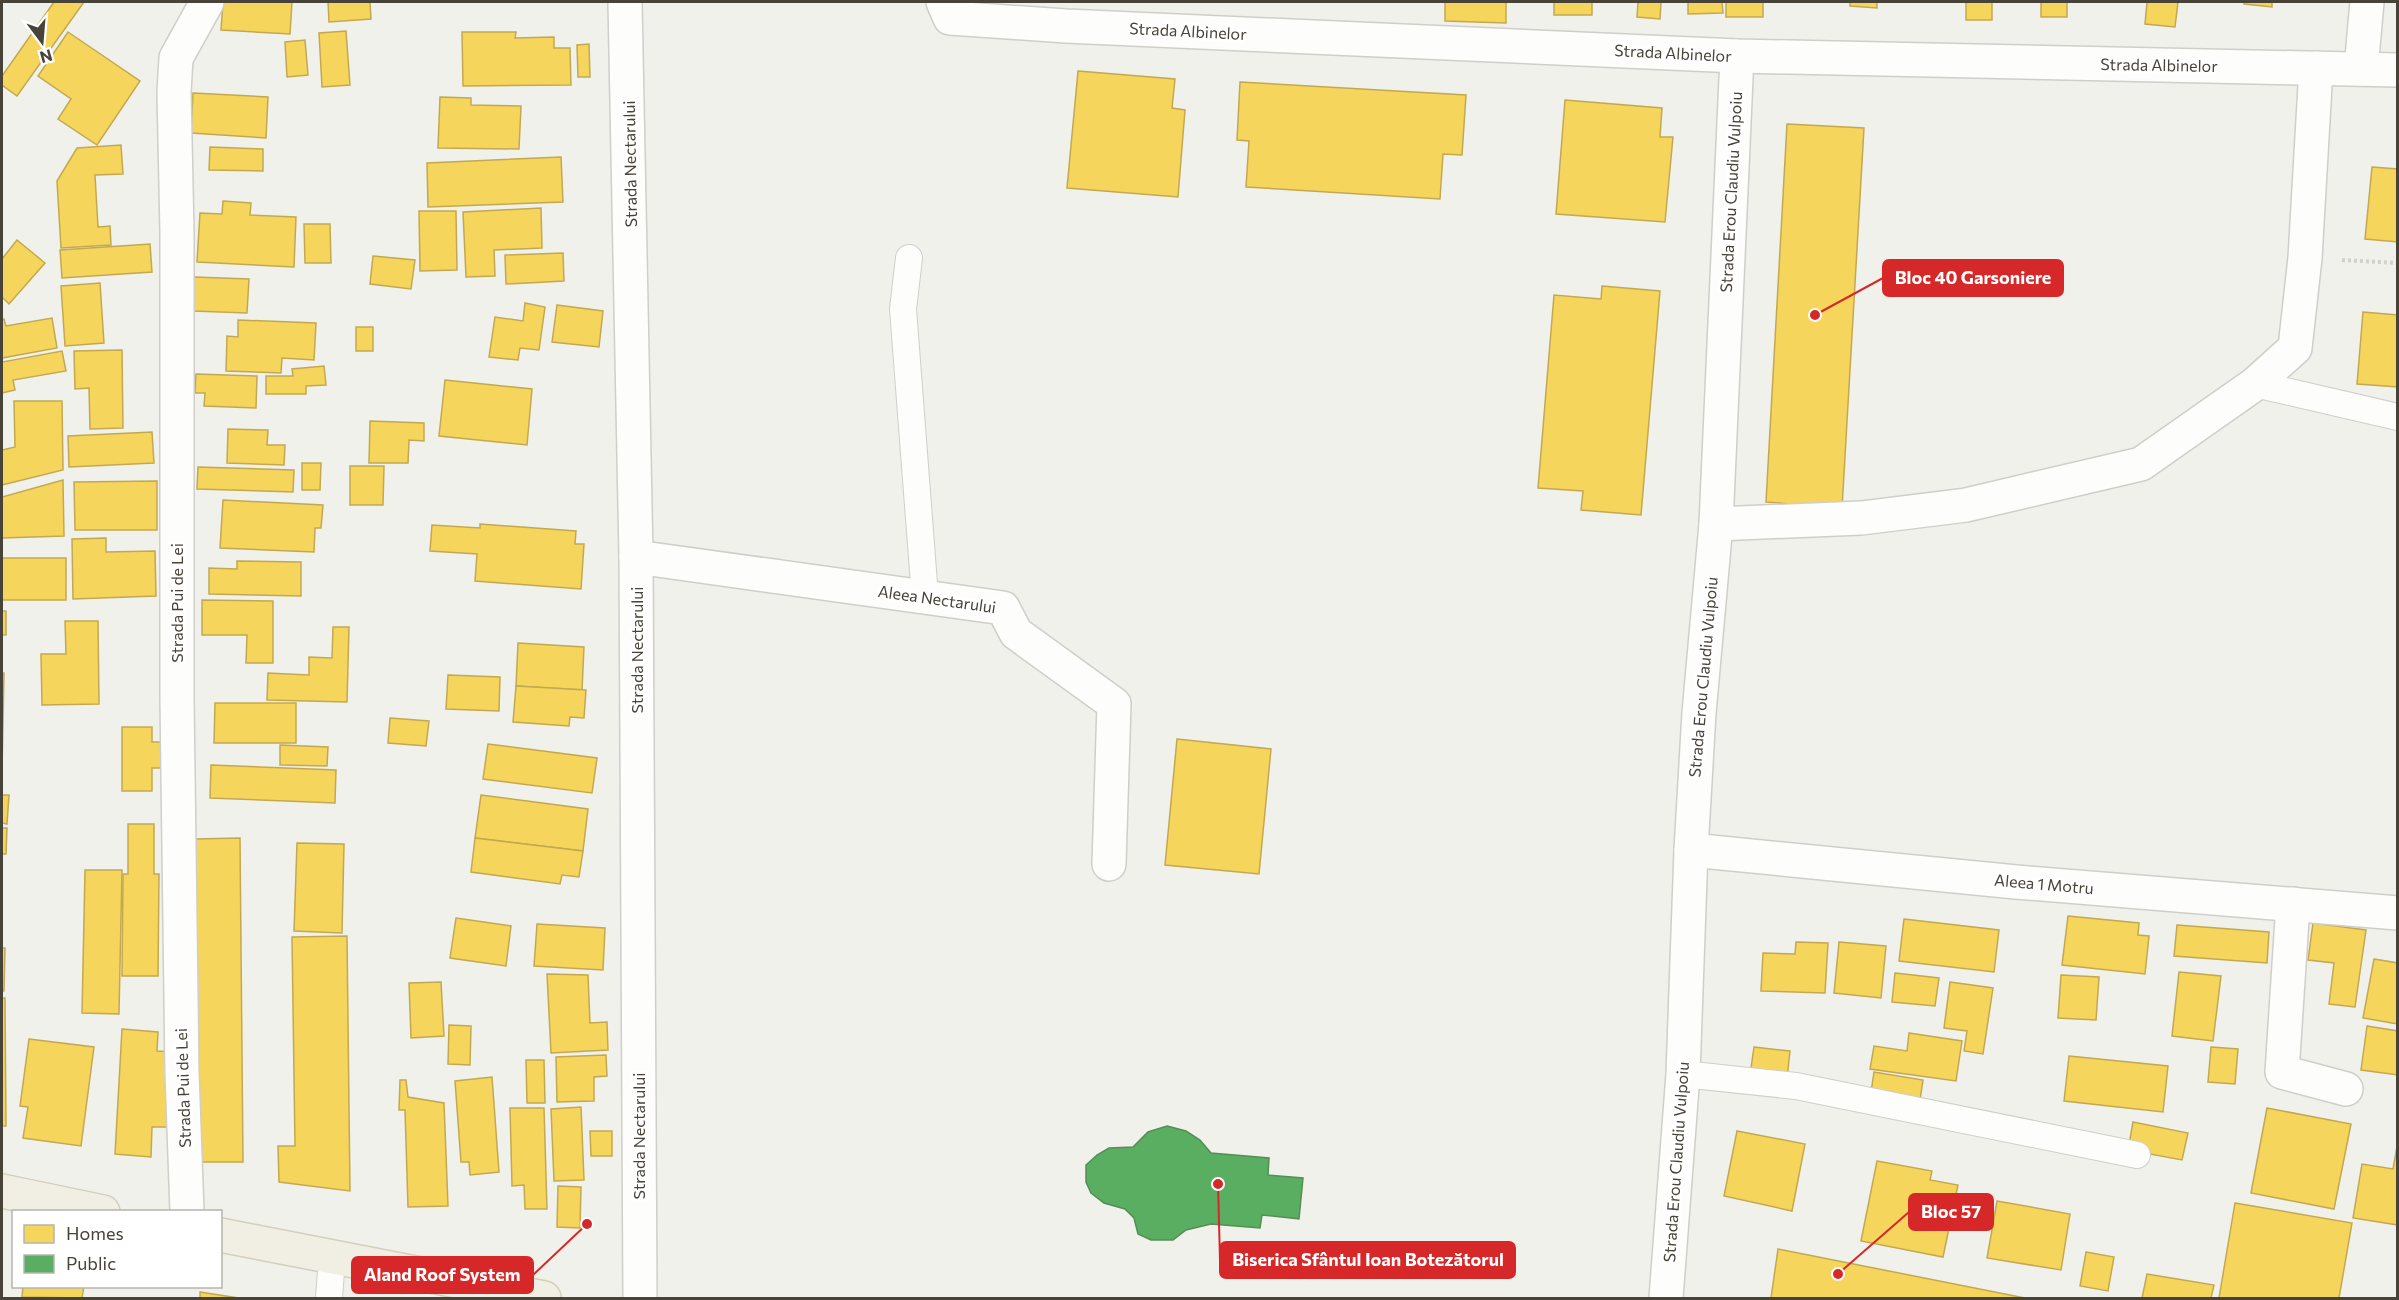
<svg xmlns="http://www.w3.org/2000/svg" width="2399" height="1300" viewBox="0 0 2399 1300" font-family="Commissioner,sans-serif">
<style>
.homes{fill:#f6d55c;stroke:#c2a951;stroke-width:1.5}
.public{fill:#5aae61;stroke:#548e55;stroke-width:1.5}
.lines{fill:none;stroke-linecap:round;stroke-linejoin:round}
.lane-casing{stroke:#cfcec9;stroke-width:28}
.street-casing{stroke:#cfcec9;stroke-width:36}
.primary-casing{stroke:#d3cfba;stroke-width:36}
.path{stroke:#d1d1cb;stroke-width:4;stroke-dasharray:3 3;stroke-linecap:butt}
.lane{stroke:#fdfdfc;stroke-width:26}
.street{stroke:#fdfdfc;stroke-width:33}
.primary{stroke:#f1efe4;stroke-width:33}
.labels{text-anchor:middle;stroke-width:6;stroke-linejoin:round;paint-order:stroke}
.street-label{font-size:16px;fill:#474338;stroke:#fff}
.leader{fill:none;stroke:#d62828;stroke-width:2}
.callout-dot{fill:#d62828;stroke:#fff;stroke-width:2}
.callout{fill:#d62828;stroke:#d62828;stroke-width:2}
.callout-label{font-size:18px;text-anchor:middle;font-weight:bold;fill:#fff}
</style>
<rect width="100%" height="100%" fill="#f1f1ec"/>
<!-- homes -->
<g class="homes">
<polygon points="54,2 84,2 17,96 2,85 2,76"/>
<polygon points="223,2 292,2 290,34 221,30"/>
<polygon points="328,2 370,2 371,19 329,22"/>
<polygon points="1445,2 1506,2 1506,23 1445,21"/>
<rect x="1554" y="2" width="38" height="13"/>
<polygon points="1638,2 1661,2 1660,19 1637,17"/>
<polygon points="1688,2 1722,2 1723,13 1688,14"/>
<rect x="1726" y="2" width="37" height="15"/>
<polygon points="1850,2 1877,2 1877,8 1850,6"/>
<rect x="1966" y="2" width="26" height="18"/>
<rect x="2041" y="2" width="26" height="15"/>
<polygon points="2147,2 2178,2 2175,27 2145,24"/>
<polygon points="2244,2 2272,2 2272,7 2244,4"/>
<polygon points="346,31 350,85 322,87 319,33"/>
<polygon points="68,32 140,81 97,145 58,119 71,99 38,76"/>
<polygon points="462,32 516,32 515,38 554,37 554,48 570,48 571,85 463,86"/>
<polygon points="305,40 308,75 287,77 285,42"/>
<polygon points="589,44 590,77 578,77 577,45"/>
<polygon points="1078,71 1175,79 1172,108 1185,110 1178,197 1067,188"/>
<polygon points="1240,82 1466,95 1462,155 1443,154 1440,199 1246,187 1249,141 1237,140"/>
<polygon points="193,93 268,97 266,138 191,133"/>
<polygon points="440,97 471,98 471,105 521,106 519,149 438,148"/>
<polygon points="1565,100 1662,108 1660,137 1673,137 1665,222 1556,214"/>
<polygon points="1787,124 1864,128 1842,508 1766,502"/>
<polygon points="121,145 123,174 95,175 98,227 110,226 111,245 61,248 57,181 77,148"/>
<polygon points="210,147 263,149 263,171 209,170"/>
<polygon points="561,157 563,202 428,207 427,163"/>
<polygon points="2372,167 2398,169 2398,242 2365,239"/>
<polygon points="223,201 251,203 250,215 296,217 294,267 197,262 200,213 222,214"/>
<polygon points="541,208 542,248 494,250 495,276 466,277 463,212"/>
<polygon points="419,211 456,211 457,270 420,271"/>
<polygon points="304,224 330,224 331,263 305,263"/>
<polygon points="17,240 45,263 9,304 2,297 2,259"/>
<polygon points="150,244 152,272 62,278 60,250"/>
<polygon points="563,253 564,281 506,284 505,255"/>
<polygon points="373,256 415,260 411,289 370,284"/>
<polygon points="194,277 249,279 247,313 193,311"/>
<polygon points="100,283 104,343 65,346 61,286"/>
<polygon points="1602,286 1660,291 1641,515 1581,510 1583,491 1538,488 1554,295 1601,299"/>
<polygon points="525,303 545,307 539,350 520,348 518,360 489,357 495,317 523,321"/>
<polygon points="557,305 603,311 599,347 552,342"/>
<polygon points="2363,312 2398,315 2398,387 2357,384"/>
<polygon points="52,318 57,348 2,358 2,320 4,319 6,326"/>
<polygon points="238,320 316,323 314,360 282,358 281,373 226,371 227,336 238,337"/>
<rect x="356" y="327" width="17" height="24"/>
<polygon points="122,350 123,428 90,429 89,388 75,389 74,351"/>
<polygon points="62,351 66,371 13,380 15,390 2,393 2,362"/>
<polygon points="324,366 326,385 306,386 306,394 266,394 266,376 293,376 292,369"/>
<polygon points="196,374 257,376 256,408 204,406 205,393 195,393"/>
<polygon points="445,380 532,389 527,445 439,436"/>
<polygon points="14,401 62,401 63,470 2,485 2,450 15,447"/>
<polygon points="370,421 424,423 424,441 409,440 408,463 369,463"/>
<polygon points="228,429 268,430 267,445 285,445 284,465 227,463"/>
<polygon points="152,432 154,463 69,467 68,436"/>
<polygon points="302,463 321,463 320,490 302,490"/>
<polygon points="350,466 384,466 383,505 350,505"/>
<polygon points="198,467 294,470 293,492 197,489"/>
<polygon points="63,480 64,536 2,538 2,497"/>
<polygon points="157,481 157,530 75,530 74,482"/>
<polygon points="223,500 323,505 321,528 315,528 314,552 220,548"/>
<polygon points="480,524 576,531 575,544 584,544 581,589 475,581 477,554 430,551 432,525 480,528"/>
<polygon points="106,538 106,552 155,551 156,596 73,599 72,539"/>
<rect x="2" y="558" width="64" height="42"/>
<polygon points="237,561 301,562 301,596 209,594 209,568 237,569"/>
<polygon points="202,600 273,601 273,663 246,663 247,635 202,635"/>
<rect x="2" y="611" width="4" height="24"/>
<polygon points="65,621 98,621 99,704 42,705 41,654 66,654"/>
<polygon points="333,627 349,627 347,702 267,700 268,673 309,675 309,657 332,658"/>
<polygon points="518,643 584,647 582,690 516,686"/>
<polygon points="2,673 4,673 2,770"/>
<polygon points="448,675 500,677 499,711 446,709"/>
<polygon points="516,686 586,690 584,718 570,717 569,726 513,722"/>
<polygon points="215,703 296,703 296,743 214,743"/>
<polygon points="390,718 429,721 426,746 388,743"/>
<polygon points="122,727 152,727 152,742 162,742 162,768 152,768 152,791 122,791"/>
<polygon points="1177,739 1271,749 1259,874 1165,865"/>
<polygon points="488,744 597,758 592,793 483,779"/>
<polygon points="280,745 328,747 327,766 280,765"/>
<polygon points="211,765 336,770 335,803 210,798"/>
<polygon points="2,795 9,795 7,824 2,823"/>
<polygon points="481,795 588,809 583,851 475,838"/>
<polygon points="128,824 154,824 154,874 159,874 158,976 122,976 123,874 128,874"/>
<polygon points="2,828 7,828 6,854 2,854"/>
<polygon points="240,838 243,1162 198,1162 195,839"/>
<polygon points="475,838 583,851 579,877 562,875 560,884 471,872"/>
<polygon points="297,843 344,844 342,933 294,931"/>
<polygon points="85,870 122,870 119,1014 82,1013"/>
<polygon points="2068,916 2139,923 2138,935 2149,936 2145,974 2062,965"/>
<polygon points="456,918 511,926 506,966 450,958"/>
<polygon points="1904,919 1999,930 1994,972 1899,961"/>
<polygon points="2313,923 2366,930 2355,1007 2329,1004 2334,963 2308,960"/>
<polygon points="537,924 605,928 603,970 534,966"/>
<polygon points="2177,925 2269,932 2267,963 2174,956"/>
<polygon points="347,936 350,1191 279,1182 278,1146 295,1146 292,937"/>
<polygon points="1796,942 1828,943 1825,993 1761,991 1763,953 1795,954"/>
<polygon points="1839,942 1886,946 1881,998 1834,993"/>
<polygon points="2,948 5,948 4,991 2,991"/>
<polygon points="2374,959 2398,963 2398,1024 2363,1018"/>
<polygon points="2179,972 2221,976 2213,1041 2172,1036"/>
<polygon points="1895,973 1939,978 1935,1006 1892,1002"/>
<polygon points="547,974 588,975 590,1023 607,1022 608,1050 551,1053"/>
<polygon points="2061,975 2099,977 2096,1020 2058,1018"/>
<polygon points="441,982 444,1036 411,1038 409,983"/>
<polygon points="1950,982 1993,988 1983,1054 1964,1051 1967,1031 1944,1028"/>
<polygon points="2,998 5,998 6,1126 2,1126"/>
<polygon points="449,1025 471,1026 470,1065 448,1064"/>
<polygon points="2367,1026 2398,1031 2398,1075 2361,1070"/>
<polygon points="122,1029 158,1032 157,1051 175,1052 170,1127 152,1127 151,1157 115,1154"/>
<polygon points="1909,1033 1962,1041 1956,1081 1870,1069 1874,1046 1907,1051"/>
<polygon points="29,1039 94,1047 81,1146 23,1138 28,1107 20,1106"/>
<polygon points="1754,1047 1790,1051 1787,1079 1750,1075"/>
<polygon points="2211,1047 2238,1049 2235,1084 2208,1082"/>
<polygon points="606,1055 607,1076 594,1077 594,1101 557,1102 556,1057"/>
<polygon points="2069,1056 2168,1066 2163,1112 2064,1101"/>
<polygon points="526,1060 544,1060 545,1103 527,1103"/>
<polygon points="1874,1072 1923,1080 1919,1107 1870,1099"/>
<polygon points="492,1077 499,1172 470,1175 469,1162 461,1162 455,1081"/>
<polygon points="400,1080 406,1080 408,1097 444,1103 448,1206 408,1207 405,1110 399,1110"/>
<polygon points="581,1107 584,1180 554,1181 551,1109"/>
<polygon points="510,1108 544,1108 547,1209 525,1209 524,1185 512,1186"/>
<polygon points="2267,1108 2351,1124 2334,1209 2251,1193"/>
<polygon points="2133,1122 2188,1133 2182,1160 2128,1150"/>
<polygon points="590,1131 612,1131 612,1156 591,1156"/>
<polygon points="1737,1131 1805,1144 1792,1211 1724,1196"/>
<polygon points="2398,1141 2398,1225 2353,1218 2362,1164 2393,1169"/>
<polygon points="1877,1161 1932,1171 1930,1180 1958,1185 1943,1257 1861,1241"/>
<polygon points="558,1186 581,1187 580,1228 557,1227"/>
<polygon points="1997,1201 2070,1214 2061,1270 1987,1258"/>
<polygon points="2235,1203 2352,1223 2339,1298 2219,1298"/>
<polygon points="1778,1249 2025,1298 1771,1298"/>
<polygon points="2086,1252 2114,1257 2108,1291 2080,1286"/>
<polygon points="2147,1274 2214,1285 2211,1298 2142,1298"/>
<polygon points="23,1286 84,1286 82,1298 22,1297"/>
<polygon points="200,1292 239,1298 200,1298"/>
</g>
<!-- public -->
<polygon class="public" points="1167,1126 1186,1131 1200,1140 1211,1153 1269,1158 1268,1175 1303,1178 1299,1219 1262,1215 1260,1228 1211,1224 1186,1230 1173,1240 1151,1240 1138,1234 1134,1218 1125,1209 1104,1203 1091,1193 1086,1182 1086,1165 1097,1155 1109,1148 1133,1147 1148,1132"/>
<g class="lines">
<!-- lane casing -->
<g class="lane-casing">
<g id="lane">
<polyline points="909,258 903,309 925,597"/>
<polyline points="2255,384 2398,417"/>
<polyline points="1683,1074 1796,1086 2137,1155"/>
<polyline points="329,1298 332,1258"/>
</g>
</g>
<!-- street casing -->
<g class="street-casing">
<g id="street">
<polyline points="625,2 636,557 640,1298"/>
<polyline points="943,2 950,18 1066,26 1737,56 2398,70"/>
<polyline points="2361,69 2367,2"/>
<polyline points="1716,524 1861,518 1966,505 2141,464 2255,384 2295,348 2305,258 2316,68"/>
<polyline points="636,557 1003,608 1016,633 1114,704 1109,864"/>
<polyline points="1691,850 2016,882 2398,913"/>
<polyline points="2293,904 2282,1072 2346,1089"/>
<polyline points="187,1212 182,1073 177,699 177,233 174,92 176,58 207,2"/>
<polyline points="1666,1298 1683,1074 1691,850 1699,713 1716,524 1737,56"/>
</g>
</g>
<!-- primary casing -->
<g class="primary-casing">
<g id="primary">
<polyline points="2,1191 103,1212"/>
<polyline points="220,1235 544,1298"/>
</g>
</g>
<!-- path -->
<polyline class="path" points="2342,260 2398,263"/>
<!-- lane -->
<use href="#lane" class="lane"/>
<!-- street -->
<use href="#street" class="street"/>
<!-- primary -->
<use href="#primary" class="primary"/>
</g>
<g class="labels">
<!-- street labels -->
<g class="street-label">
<text transform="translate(1188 31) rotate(3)" y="6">Strada Albinelor</text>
<text transform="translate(1673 53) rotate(3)" y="6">Strada Albinelor</text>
<text transform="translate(2159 65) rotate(1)" y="6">Strada Albinelor</text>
<text transform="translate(630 164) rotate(-91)" y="6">Strada Nectarului</text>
<text transform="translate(1731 192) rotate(-87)" y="6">Strada Erou Claudiu Vulpoiu</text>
<text transform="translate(937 599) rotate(8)" y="6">Aleea Nectarului</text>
<text transform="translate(177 603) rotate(-90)" y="6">Strada Pui de Lei</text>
<text transform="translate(637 650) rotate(-90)" y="6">Strada Nectarului</text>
<text transform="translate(1703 677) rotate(-85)" y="6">Strada Erou Claudiu Vulpoiu</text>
<text transform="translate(2044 884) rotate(5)" y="6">Aleea 1 Motru</text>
<text transform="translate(183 1088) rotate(-92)" y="6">Strada Pui de Lei</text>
<text transform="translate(639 1136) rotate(-90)" y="6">Strada Nectarului</text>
<text transform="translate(1676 1162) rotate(-86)" y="6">Strada Erou Claudiu Vulpoiu</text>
</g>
</g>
<!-- callouts -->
<path class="leader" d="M1815 315L1883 278M1838 1274L1909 1212M1218 1184L1220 1260M587 1224L533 1275"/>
<g class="callout-dot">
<circle cx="1815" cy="315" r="6"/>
<circle cx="1838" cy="1274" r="6"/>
<circle cx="1218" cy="1184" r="6"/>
<circle cx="587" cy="1224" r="6"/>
</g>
<g class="callout">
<rect x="1883" y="260" width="180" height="36" rx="6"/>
<rect x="1909" y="1194" width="84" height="36" rx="6"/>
<rect x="1220" y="1242" width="295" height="36" rx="6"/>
<rect x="352" y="1257" width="181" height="36" rx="6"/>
</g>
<g class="callout-label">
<text x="1973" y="284">Bloc 40 Garsoniere</text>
<text x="1951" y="1218">Bloc 57</text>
<text x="1368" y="1266">Biserica Sfântul Ioan Botezătorul</text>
<text x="442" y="1281">Aland Roof System</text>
</g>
<!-- border -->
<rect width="2399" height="1300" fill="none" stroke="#474338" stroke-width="6"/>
<!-- legend -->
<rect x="12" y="1210" width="210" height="78" fill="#ffffff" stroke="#b5b4af" stroke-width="1.5"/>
<rect x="24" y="1225" width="30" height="18" fill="#f6d55c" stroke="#b5b4af" stroke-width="1.5"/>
<text x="66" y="1240" font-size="18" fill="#474338">Homes</text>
<rect x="24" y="1255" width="30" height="18" fill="#5aae61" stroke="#b5b4af" stroke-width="1.5"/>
<text x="66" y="1270" font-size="18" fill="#474338">Public</text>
<!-- north arrow -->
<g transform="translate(42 42) rotate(164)" stroke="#ffffff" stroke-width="4.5" paint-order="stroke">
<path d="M0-4.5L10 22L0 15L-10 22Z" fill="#474338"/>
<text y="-9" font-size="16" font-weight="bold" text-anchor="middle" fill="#474338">N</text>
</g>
</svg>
